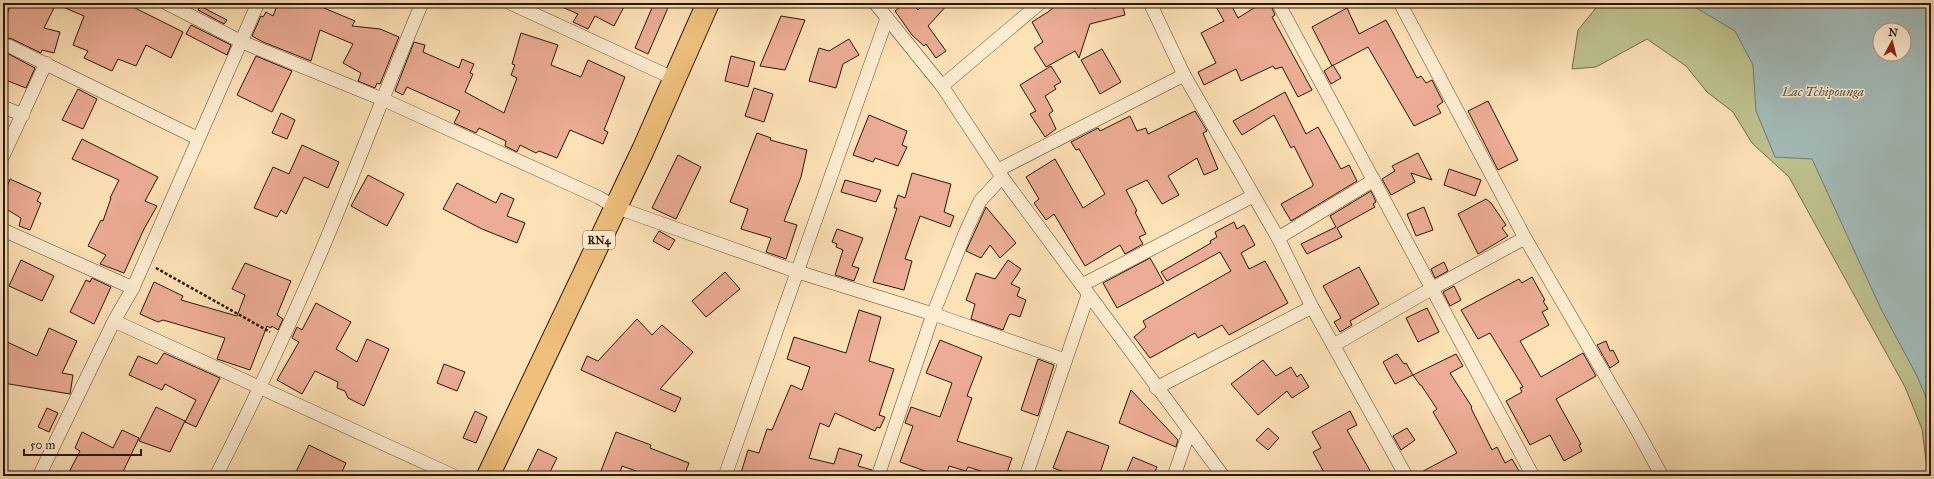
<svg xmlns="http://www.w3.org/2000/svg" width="1934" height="479" viewBox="0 0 1934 479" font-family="'IM FELL Great Primer',serif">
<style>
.green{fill:#bfc38f;stroke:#746d49}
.water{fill:#a3bbb8;stroke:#737970;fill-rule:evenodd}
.building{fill:#ecac95;stroke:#2a1703}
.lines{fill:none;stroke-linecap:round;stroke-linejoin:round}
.minor-casing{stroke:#5f4a30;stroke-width:14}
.trunk-casing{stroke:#2a1703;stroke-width:24}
.path{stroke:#2a1703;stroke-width:2.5;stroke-dasharray:3 2;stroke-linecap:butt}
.minor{stroke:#feecd0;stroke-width:13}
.trunk{stroke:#eec07c;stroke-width:22}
.labels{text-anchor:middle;stroke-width:3;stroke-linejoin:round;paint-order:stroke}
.shield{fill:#feecd0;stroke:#6a5740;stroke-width:1}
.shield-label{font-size:11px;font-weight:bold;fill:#2a1703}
.water-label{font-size:13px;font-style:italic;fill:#545042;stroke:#feecd0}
</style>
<rect width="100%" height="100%" fill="#fde1b7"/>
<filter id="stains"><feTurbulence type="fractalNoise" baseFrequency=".005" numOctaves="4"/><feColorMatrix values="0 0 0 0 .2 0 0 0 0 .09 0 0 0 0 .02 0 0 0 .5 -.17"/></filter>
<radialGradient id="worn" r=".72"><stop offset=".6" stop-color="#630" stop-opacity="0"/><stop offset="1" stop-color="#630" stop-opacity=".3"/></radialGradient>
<!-- green -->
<polygon class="green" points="1600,3 1704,3 1733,21 1819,151 1931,375 1931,476 1928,476 1922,429 1905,387 1789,177 1752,143 1733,112 1707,92 1686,66 1647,39 1596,67 1572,69 1578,30"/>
<!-- water -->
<path class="water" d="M 1688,3 L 1931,3 L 1931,409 L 1917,376 L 1881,309 L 1812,159 L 1775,157 L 1756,111 L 1753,65 L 1735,31 ZM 1880,30 L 1904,30 L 1904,54 L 1880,54 Z"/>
<!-- building -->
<g class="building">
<polygon points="11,3 135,3 133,7 183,32 171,58 146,45 136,66 118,59 112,71 84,58 88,51 73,45 84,16 56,4 44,28 60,32 54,53 42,50 41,53 12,39 8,38 3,41 3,26"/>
<polygon points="278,3 312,3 355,21 352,26 380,29 399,37 380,84 377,83 375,88 358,81 361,73 343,63 353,44 320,30 311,61 263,42 252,36 261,16 263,17 266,12 273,16"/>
<polygon points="553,3 626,3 614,26 595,16 588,29 573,22 578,14"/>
<polygon points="654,3 670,3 648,54 635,48"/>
<polygon points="905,3 911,3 918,10 924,3 949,3 928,26 946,51 936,58 926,44 924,46 912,35 895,11"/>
<polygon points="1059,3 1077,3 1095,8 1114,3 1122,3 1125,15 1090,24 1079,58 1075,51 1046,67 1034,48 1043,42 1032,22 1048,12"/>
<polygon points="1214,3 1230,3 1238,18 1262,3 1270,3 1275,15 1272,17 1312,90 1298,97 1282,67 1275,69 1273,66 1241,81 1236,69 1204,85 1198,72 1216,63 1201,33 1224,21"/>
<polygon points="200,6 227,20 224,24 198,10"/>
<polygon points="1347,8 1359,34 1386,20 1417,78 1421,76 1426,83 1432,80 1443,102 1437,106 1441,113 1414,126 1368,47 1332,66 1312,27"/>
<polygon points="781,16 805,20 785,70 760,66"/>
<polygon points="191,25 231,45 227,55 186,34"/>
<polygon points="521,33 558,45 551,65 581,77 588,60 625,77 604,130 608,132 603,144 570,130 557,158 539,151 536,153 520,145 517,152 505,146 506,141 479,128 476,133 454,123 460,111 407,87 403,95 395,91 414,42 425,45 423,52 459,68 462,59 474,64 470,73 473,74 465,92 504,113 517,78 511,75 515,65 512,64"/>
<polygon points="849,39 859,55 843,64 836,88 809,81 819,48 829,51"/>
<polygon points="1102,49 1121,82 1100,94 1081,60"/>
<polygon points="3,51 35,68 26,88 3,79"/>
<polygon points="256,56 292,71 272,112 237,95"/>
<polygon points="731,56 755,62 748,87 725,81"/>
<polygon points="1333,65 1341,78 1331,84 1324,71"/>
<polygon points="1051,66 1061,82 1054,86 1056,89 1045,96 1053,111 1049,114 1056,129 1045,137 1030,114 1036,111 1020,85"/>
<polygon points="754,88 773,94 764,122 745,116"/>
<polygon points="78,89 97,99 83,129 62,120"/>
<polygon points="1285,92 1306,134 1318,127 1341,169 1349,165 1357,181 1291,221 1281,204 1313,186 1313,184 1294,146 1291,148 1274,115 1242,135 1233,121"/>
<polygon points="1488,101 1518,160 1498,170 1468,111"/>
<polygon points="1195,111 1207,131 1203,133 1218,169 1204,175 1197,158 1168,176 1179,195 1162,204 1147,180 1126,190 1137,211 1135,212 1146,234 1139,237 1143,244 1125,254 1120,245 1085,266 1054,214 1046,220 1034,203 1039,199 1026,177 1055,159 1083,208 1105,194 1079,149 1076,150 1071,142 1098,128 1100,131 1130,116 1137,131 1146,128 1148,134"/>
<polygon points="281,113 295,120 287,139 272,133"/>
<polygon points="869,115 907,131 902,145 907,147 898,166 875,158 873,162 853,155"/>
<polygon points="757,133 771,138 770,140 807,150 801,177 784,221 797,225 786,259 766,252 771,238 741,229 748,209 730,202"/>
<polygon points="82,139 158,177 145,201 157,206 144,229 124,273 100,264 106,255 88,246 101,220 103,221 111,198 110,198 119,180 72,159"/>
<polygon points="302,145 339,162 328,188 304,177 286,214 281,210 277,217 254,208 273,167 289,174"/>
<polygon points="1418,153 1432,180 1411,173 1415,182 1391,195 1382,179 1395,171 1392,166"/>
<polygon points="678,155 701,167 676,219 652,208"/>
<polygon points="1449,169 1481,180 1475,196 1444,185"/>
<polygon points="912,173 951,184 944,212 954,216 950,227 920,216 905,259 912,261 904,290 873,282 897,208 894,208 898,195 905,198"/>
<polygon points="368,175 404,194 387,226 351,206"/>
<polygon points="10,179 41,193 37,201 41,203 30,230 19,226 21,218 3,207 3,197"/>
<polygon points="845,180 881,190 876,202 841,192"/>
<polygon points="457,183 496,203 501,193 514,199 507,216 525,223 517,243 482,229 443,209"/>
<polygon points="1371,191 1376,202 1373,204 1375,207 1337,228 1342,237 1307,254 1301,244 1336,227 1330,216"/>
<polygon points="1486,199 1491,203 1506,225 1502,228 1508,236 1478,254 1458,214"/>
<polygon points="986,207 1016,243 1000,258 990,245 981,258 966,251"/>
<polygon points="1424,207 1433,230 1416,236 1407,214"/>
<polygon points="1234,222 1237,229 1244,225 1255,245 1241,253 1249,269 1265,261 1288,303 1229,335 1222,325 1198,338 1195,333 1150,358 1134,337 1146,327 1143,321 1231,271 1220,252 1167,281 1161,272 1211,243 1210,241 1217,237 1215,232"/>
<polygon points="837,229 863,238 852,266 859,268 854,281 835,275 843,250 836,247 837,244 832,242"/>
<polygon points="659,231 675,240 669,250 653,241"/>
<polygon points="1150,258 1164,283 1117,308 1103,283"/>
<polygon points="21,260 54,276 42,301 9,286"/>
<polygon points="1008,260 1021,269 1011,284 1020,288 1017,296 1026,300 1020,317 1011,314 1009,315 1003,330 971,319 975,304 966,300 976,273 995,279"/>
<polygon points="1444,262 1448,271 1435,278 1431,269"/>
<polygon points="245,263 291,281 277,315 283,319 278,330 272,326 271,328 267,326 250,370 217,359 225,338 163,320 158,322 140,314 154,282 183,296 181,300 237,316 245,295 232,289"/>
<polygon points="1359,267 1379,304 1350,321 1352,325 1340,332 1334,322 1341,318 1323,286"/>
<polygon points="725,272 740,289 706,317 692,301"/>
<polygon points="1532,277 1545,300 1543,301 1548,309 1542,312 1549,325 1520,341 1541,377 1583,353 1596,376 1556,399 1581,444 1579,445 1582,451 1564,461 1550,435 1530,445 1506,401 1522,392 1520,388 1523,387 1490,333 1478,339 1461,310 1519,279 1522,283"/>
<polygon points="92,278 111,287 94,324 70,312 86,280 90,282"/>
<polygon points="1454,286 1461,300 1450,306 1443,292"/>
<polygon points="316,303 351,322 336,349 357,362 367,339 389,349 364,406 348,398 345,391 337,388 338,382 315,371 302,394 277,380 299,342 292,338 297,327 302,330"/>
<polygon points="1427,308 1439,332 1418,342 1406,318"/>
<polygon points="859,310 881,317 869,361 894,369 879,415 885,417 880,428 877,427 875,431 835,413 829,427 820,423 809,458 834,464 839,448 862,455 858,466 872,470 870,476 740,476 748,450 759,453 767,429 772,430 791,385 802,390 810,367 787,359 794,337 846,353"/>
<polygon points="637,319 652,335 662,325 693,352 660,389 681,398 675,412 581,370 587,356 598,361"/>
<polygon points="49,328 77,341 62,373 73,375 70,394 3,383 3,340 37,356"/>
<polygon points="940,340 982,357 967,396 972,398 957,441 1012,458 1006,476 997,476 968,467 966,471 949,466 946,476 939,476 900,462 913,426 905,423 911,407 940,417 952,383 926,373"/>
<polygon points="1606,341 1610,351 1613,350 1619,362 1610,368 1597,345"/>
<polygon points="164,353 220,378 196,427 185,422 196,400 165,384 162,390 129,375 138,356 157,364"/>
<polygon points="1397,354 1404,364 1406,363 1413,375 1395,384 1383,362"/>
<polygon points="1456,354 1463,366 1450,373 1472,407 1471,408 1492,450 1497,447 1505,463 1512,459 1522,476 1414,476 1457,453 1433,412 1437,409 1421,385 1420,385 1413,375"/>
<polygon points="1038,359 1054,365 1038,416 1021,410"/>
<polygon points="1263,360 1276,376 1291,367 1297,377 1301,374 1309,387 1292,398 1287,391 1258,415 1231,384"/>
<polygon points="444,364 465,372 457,391 437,383"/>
<polygon points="1131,390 1178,440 1176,447 1119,423"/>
<polygon points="156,407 185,421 170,452 139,441"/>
<polygon points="47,408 58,413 49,432 38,427"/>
<polygon points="475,411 487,417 476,443 463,438"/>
<polygon points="1350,411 1357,425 1347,430 1373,476 1326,476 1313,452 1321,448 1312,432"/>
<polygon points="1268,428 1279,438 1268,450 1256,440"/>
<polygon points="1407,428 1415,440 1401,450 1393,436"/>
<polygon points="122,430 139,438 121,476 67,476 80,451 75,448 82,432 113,448"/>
<polygon points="1067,431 1109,446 1099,476 1076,476 1053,468"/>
<polygon points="616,432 651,445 650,448 689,463 684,476 650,476 622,466 619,476 599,476"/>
<polygon points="309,445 346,463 340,476 294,476"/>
<polygon points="538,449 557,458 548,476 525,476"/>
<polygon points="1133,457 1157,467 1153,476 1125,476"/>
</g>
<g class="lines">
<!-- minor casing -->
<g class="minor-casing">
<g id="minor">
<polyline points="166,3 242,42 382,99 598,197 615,207 798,272 933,314 1065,360"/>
<polyline points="510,3 675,79"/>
<polyline points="875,3 942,86 1002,177 1223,476"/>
<polyline points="1150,3 1184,75 1278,238 1312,307 1406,476"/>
<polyline points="1278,3 1533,476"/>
<polyline points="1400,3 1525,238 1633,423 1662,476"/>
<polyline points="9,46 197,138"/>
<polyline points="942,86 1040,3"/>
<polyline points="3,107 23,115"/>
<polyline points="3,156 46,63"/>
<polyline points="998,170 1184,75"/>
<polyline points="3,230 133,288"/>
<polyline points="1278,238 1374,180"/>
<polyline points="1082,285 1253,196"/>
<polyline points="114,321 454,476"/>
<polyline points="1334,345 1431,289 1525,238"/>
<polyline points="1156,388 1312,307"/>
<polyline points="39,476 114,321 133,288 258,3"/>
<path d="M 216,476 C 259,391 300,304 336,216 C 365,145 392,74 422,3"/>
<polyline points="725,476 887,18"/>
<polyline points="878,476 933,314 966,231 980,201 1002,177"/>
<polyline points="1026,476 1088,295"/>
<polyline points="1174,476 1189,432"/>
</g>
</g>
<!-- trunk casing -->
<g class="trunk-casing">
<polyline id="trunk" points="488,476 643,150 708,3"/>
</g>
<!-- path -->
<polyline class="path" points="156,268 270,332"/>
<!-- minor -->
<use href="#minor" class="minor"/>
<!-- trunk -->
<use href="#trunk" class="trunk"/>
</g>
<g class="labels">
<!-- shield labels -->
<rect class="shield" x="583" y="231" width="32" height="18" rx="3"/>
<g class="shield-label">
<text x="599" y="244">RN4</text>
</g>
<!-- water labels -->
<g class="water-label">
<text x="1823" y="96">Lac Tchipounga</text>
</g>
</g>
<!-- margin -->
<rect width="1934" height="479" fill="none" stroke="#fde1b7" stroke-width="16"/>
<rect x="4" y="4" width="1926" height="471" fill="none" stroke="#2a1703" stroke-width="2"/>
<rect x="8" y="8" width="1918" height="463" fill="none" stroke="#2a1703"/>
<!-- north arrow -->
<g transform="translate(1892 42) rotate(7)"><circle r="19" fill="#feecd0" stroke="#a9977e"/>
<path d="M0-3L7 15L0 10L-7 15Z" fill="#8f2418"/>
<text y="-6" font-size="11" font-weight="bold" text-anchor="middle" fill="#2a1703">N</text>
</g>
<!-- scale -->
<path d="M24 449v6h117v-6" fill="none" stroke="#2a1703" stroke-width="2"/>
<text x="30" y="449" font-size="12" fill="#2a1703" stroke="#feecd0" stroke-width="3" paint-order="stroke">50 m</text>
<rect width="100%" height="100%" filter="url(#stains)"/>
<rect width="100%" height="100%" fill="url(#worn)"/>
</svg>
